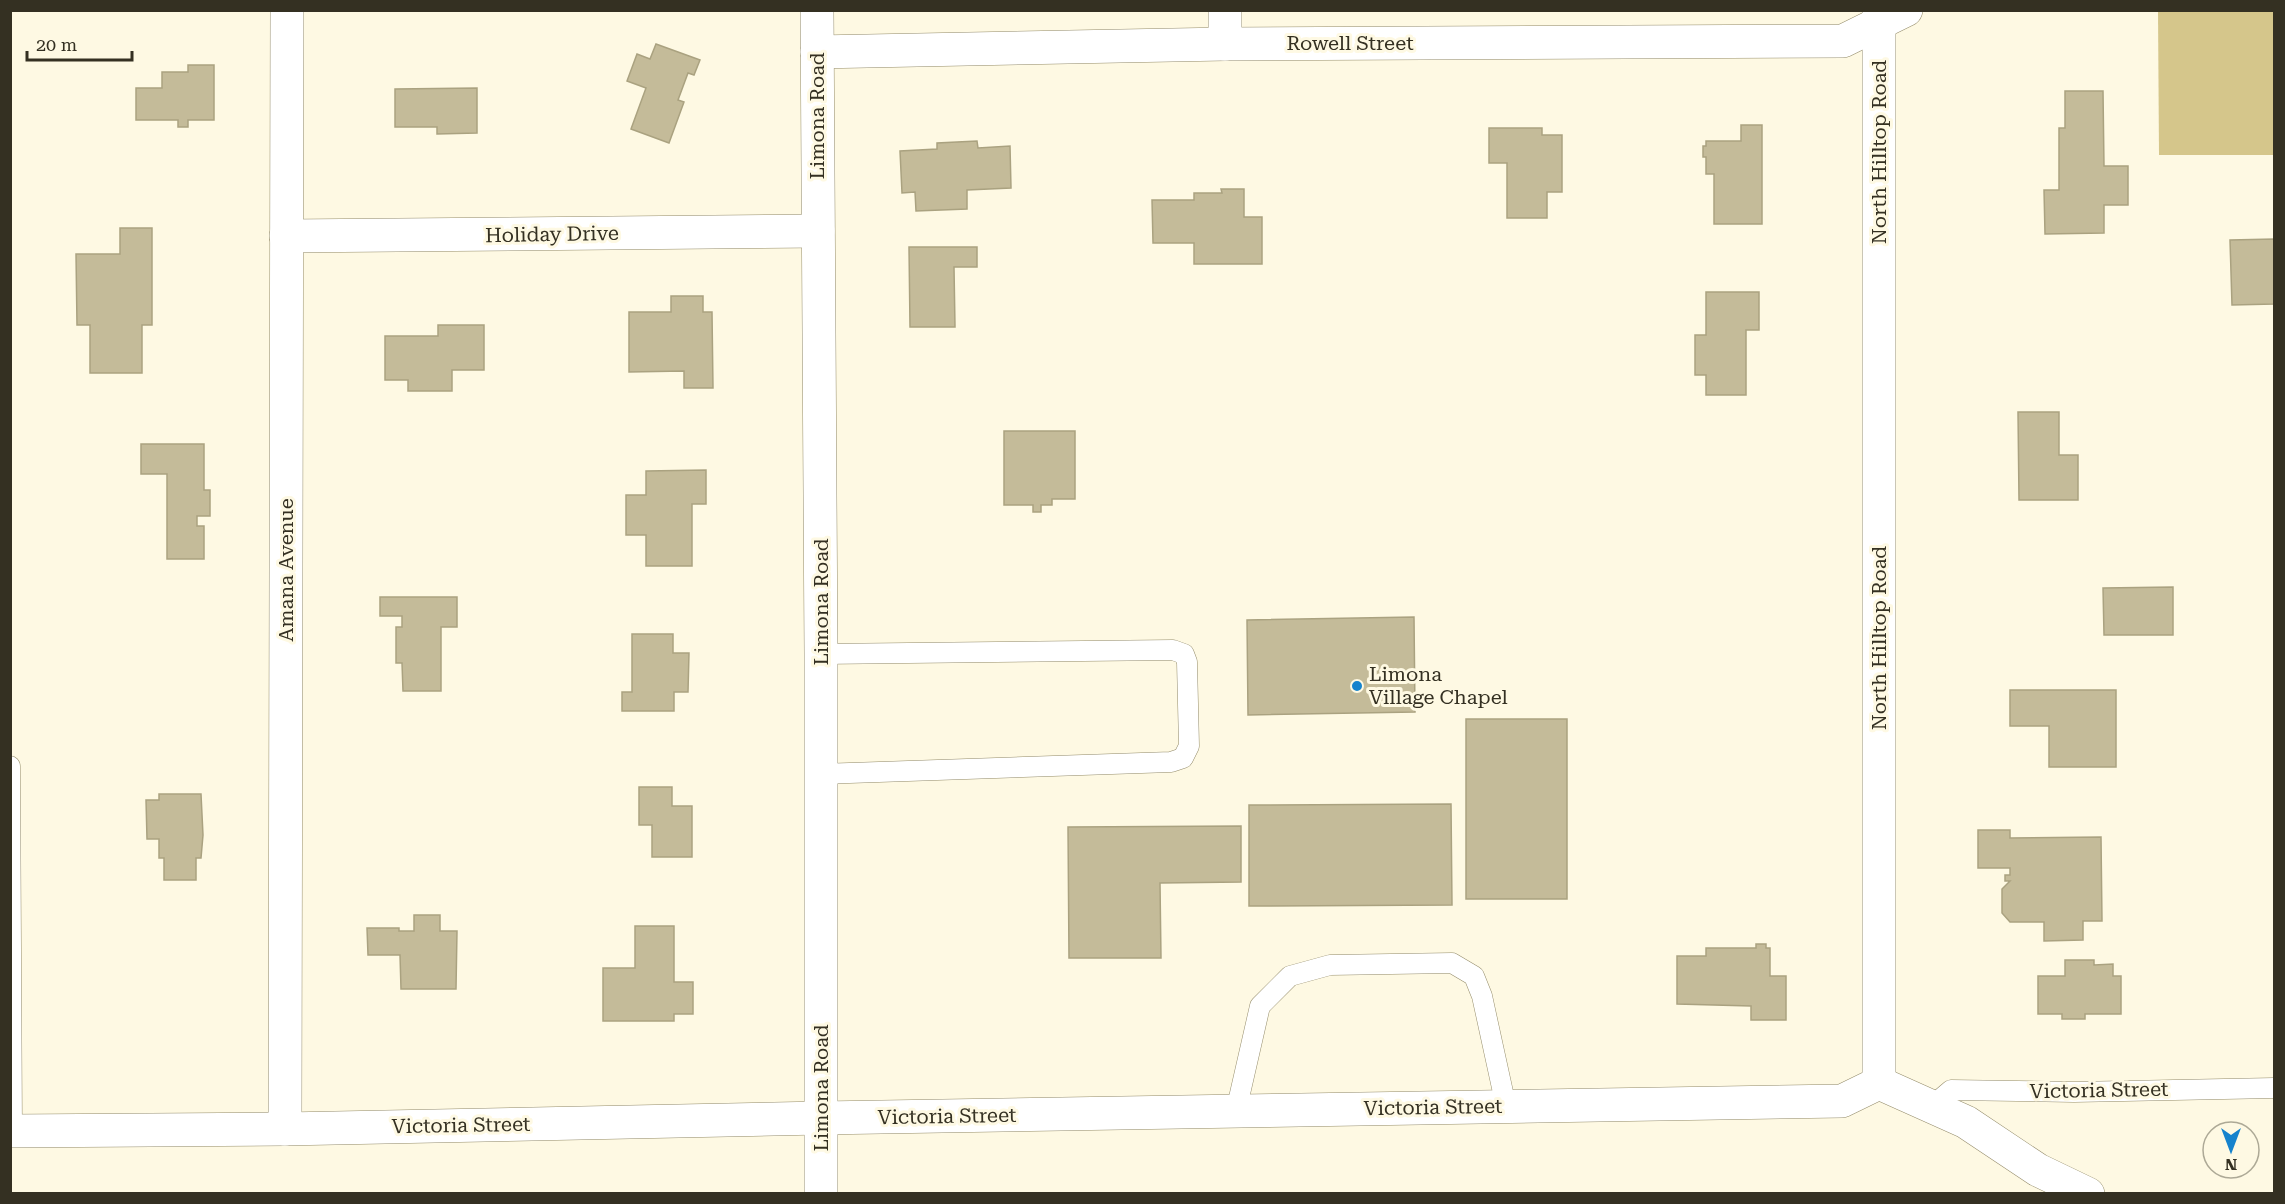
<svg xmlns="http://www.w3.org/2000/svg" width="2285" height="1204" viewBox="0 0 2285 1204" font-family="'Roboto Serif',serif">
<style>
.green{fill:#d5c68b}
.building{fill:#c4bb99;stroke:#aaa280;stroke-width:1.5}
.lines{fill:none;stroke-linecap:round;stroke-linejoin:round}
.service-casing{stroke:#948c6b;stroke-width:21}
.minor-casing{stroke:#948c6b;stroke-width:34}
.tertiary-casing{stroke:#948c6b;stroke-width:34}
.service{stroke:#fff;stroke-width:20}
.minor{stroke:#fff;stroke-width:33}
.tertiary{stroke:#fff;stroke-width:33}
.poi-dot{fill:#1683cd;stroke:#fef9e3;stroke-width:2}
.labels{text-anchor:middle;stroke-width:6;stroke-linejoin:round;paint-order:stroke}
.street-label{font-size:20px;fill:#343022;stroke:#fef9e3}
.poi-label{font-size:20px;fill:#343022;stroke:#fef9e3;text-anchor:start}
</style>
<rect width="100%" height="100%" fill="#fef9e3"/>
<!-- green -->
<polygon class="green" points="2158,11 2274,11 2274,155 2159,155"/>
<!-- building -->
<g class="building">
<polygon points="656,44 700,60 694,75 688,73 678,100 684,102 669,143 631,129 646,88 627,81 637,54 650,59"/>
<polygon points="188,65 214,65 214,120 188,120 188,127 178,127 178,120 136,120 136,88 162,88 162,72 188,72"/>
<polygon points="477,88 477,133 437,134 437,127 395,127 395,89"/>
<polygon points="2065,91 2103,91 2104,166 2128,166 2128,205 2104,205 2104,233 2045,234 2044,190 2059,190 2059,128 2065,128"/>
<polygon points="1741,125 1762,125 1762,224 1714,224 1714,174 1706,174 1706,157 1703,157 1703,146 1706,146 1706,141 1741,141"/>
<polygon points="1489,128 1542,128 1542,135 1562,135 1562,192 1547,192 1547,218 1507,218 1507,163 1489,163"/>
<polygon points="977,141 978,148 1010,146 1011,188 967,190 967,209 916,211 915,192 902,193 900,151 937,149 937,143"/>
<polygon points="1221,189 1244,189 1244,217 1262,217 1262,264 1194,264 1194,243 1153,243 1152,200 1194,200 1194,193 1222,193"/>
<polygon points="120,228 152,228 152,325 142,325 142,373 90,373 90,325 77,325 76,254 120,254"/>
<polygon points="2274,239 2274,304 2232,305 2230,240"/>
<polygon points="909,247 977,247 977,267 954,267 955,327 910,327"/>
<polygon points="1706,292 1759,292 1759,330 1746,330 1746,395 1706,395 1706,375 1695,375 1695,335 1706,335"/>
<polygon points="671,296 703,296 703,312 712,312 713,388 684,388 684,371 629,372 629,312 671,312"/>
<polygon points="438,325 484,325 484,370 452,370 452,391 408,391 408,380 385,380 385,336 438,336"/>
<polygon points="2018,412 2059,412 2059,455 2078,455 2078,500 2019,500"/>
<polygon points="1004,431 1075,431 1075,499 1052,499 1052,505 1041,505 1041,512 1033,512 1033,505 1004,505"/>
<polygon points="141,444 204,444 204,490 210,490 210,516 197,516 197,526 204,526 204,559 167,559 167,474 141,474"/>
<polygon points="706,470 706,504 692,504 692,566 646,566 646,535 626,535 626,495 646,495 646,471"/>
<polygon points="2173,587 2173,635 2104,635 2103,588"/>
<polygon points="380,597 457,597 457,627 441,627 441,691 403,691 402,663 396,663 396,627 402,627 402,616 380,616"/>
<polygon points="1414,617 1415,712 1248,715 1247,620"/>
<polygon points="632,634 673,634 673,653 689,653 688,692 674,692 674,711 622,711 622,692 632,692"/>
<polygon points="2010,690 2116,690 2116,767 2049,767 2049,726 2010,726"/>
<rect x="1466" y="719" width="101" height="180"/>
<polygon points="639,787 672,787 672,806 692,806 692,857 652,857 652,825 639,825"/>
<polygon points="159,794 201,794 203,835 201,858 196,858 196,880 164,880 164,858 159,858 159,839 147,839 146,800 159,800"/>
<polygon points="1451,804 1452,905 1249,906 1249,805"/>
<polygon points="1241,826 1241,882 1160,883 1161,958 1069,958 1068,827"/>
<polygon points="1978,830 2010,830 2010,838 2101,837 2102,921 2083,921 2083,940 2044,941 2044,922 2010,922 2002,913 2002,889 2010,881 2005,881 2005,875 2010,875 2010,868 1978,868"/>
<polygon points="414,915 440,915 440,931 457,931 456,989 401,989 400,955 368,955 367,928 399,928 399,931 414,931"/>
<polygon points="635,926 674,926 674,982 693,982 693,1014 674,1014 674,1021 603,1021 603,968 635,968"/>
<polygon points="1756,944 1766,944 1766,948 1770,948 1770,976 1786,976 1786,1020 1751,1020 1751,1006 1677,1004 1677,956 1706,956 1706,948 1756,948"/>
<polygon points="2065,960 2094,960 2094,965 2113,964 2113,976 2121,976 2121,1014 2085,1014 2085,1019 2062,1019 2062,1014 2038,1014 2038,976 2065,976"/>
</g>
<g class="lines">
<!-- service casing -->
<g class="service-casing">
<g id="service">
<polyline points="10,766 12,1131"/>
<polyline points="820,774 1171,762 1183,758 1189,746 1187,662 1184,654 1173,650 821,654"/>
<polyline points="1931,1107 1951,1090 2074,1092 2274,1088"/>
<polyline points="1236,1111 1260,1006 1290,976 1330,965 1452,963 1474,976 1482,996 1506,1106"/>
</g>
</g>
<!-- minor casing -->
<g class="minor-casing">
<g id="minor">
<polyline points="1225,44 1225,10"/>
<polyline points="817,52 1225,44 1843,41 1906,10"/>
<polyline points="286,236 818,231"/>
<polyline points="1879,1083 1879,10"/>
<polyline points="1879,1083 1966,1122 2038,1170 2088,1194"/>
<polyline points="821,1118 1842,1101 1879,1083"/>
<polyline points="285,1129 287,10"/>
</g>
</g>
<!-- tertiary casing -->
<g class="tertiary-casing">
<g id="tertiary">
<polyline points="817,10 821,654 821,1194"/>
<polyline points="10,1131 285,1129 821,1118"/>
</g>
</g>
<!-- service -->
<use href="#service" class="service"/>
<!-- minor -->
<use href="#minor" class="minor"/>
<!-- tertiary -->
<use href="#tertiary" class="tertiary"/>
</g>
<!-- markers -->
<circle class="poi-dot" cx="1357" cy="686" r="6"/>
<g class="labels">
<!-- street labels -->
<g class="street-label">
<text x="1350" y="50">Rowell Street</text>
<text transform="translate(817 116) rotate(-90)" y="7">Limona Road</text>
<text transform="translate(1879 152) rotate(-90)" y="7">North Hilltop Road</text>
<text transform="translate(552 234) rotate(-1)" y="7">Holiday Drive</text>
<text transform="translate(286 570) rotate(-90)" y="7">Amana Avenue</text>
<text transform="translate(821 602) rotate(-90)" y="7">Limona Road</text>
<text transform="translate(1879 638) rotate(-90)" y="7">North Hilltop Road</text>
<text transform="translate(821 1088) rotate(-90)" y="7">Limona Road</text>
<text transform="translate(2099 1090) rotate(-1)" y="7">Victoria Street</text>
<text transform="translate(1433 1107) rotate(-1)" y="7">Victoria Street</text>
<text transform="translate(947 1116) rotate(-1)" y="7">Victoria Street</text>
<text transform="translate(461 1125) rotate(-1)" y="7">Victoria Street</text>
</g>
<!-- poi labels -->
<g class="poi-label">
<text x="1369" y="681">Limona<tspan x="1369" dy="23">Village Chapel</tspan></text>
</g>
</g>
<!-- border -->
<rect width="2285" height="1204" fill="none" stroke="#343022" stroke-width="24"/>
<!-- north arrow -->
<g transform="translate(2231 1150) rotate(180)"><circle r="28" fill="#fef9e3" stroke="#ada996" stroke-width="1.5"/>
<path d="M0-4.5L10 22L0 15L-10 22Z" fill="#1683cd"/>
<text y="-9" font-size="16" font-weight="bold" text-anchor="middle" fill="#343022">N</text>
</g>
<!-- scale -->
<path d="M27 51v9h105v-9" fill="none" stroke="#343022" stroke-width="3"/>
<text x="36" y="51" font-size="18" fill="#343022" stroke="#fef9e3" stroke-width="4.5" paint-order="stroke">20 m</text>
</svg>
